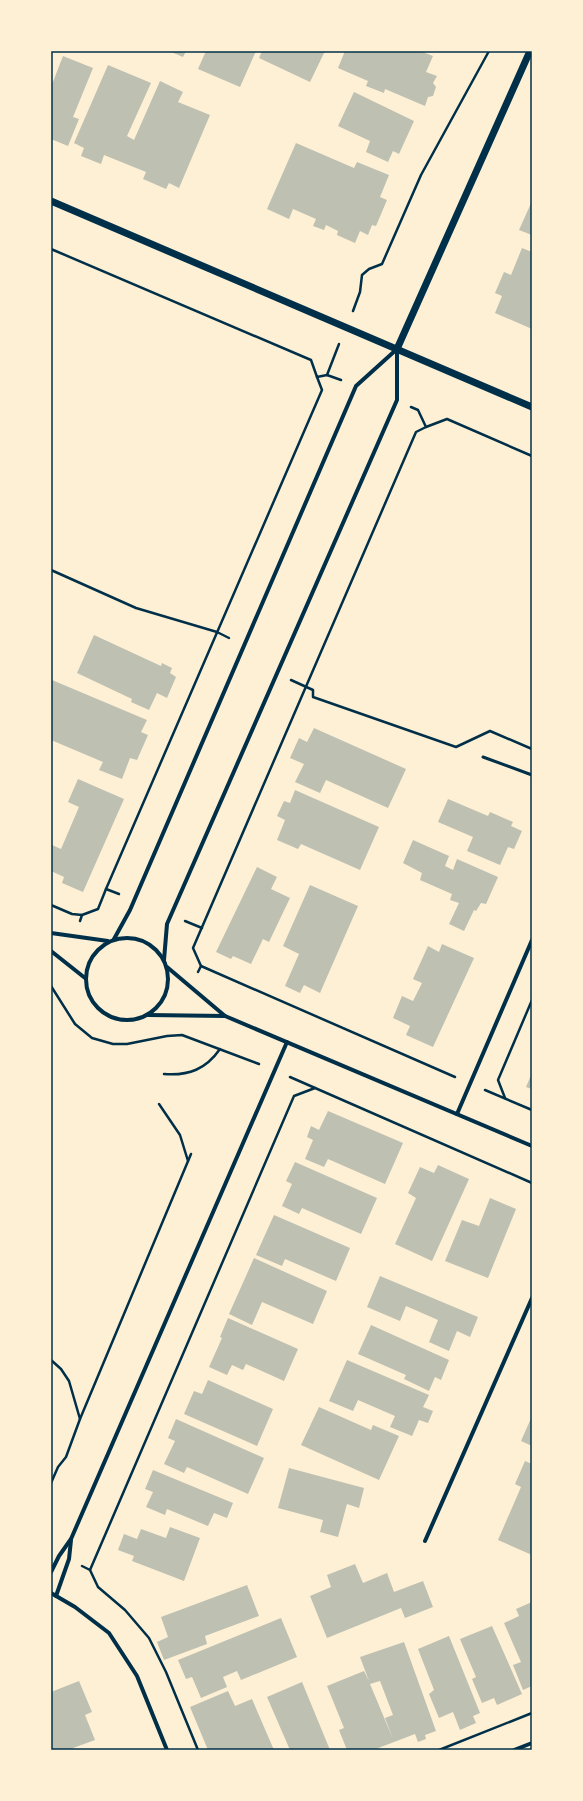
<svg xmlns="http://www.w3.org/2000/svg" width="583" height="1801" viewBox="0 0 583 1801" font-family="Barlow,sans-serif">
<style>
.building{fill:#bec0b2;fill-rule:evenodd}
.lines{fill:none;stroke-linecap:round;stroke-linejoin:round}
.path{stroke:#003049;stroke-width:2.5}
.service{stroke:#003049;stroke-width:3}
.minor{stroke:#003049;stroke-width:4}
.tertiary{stroke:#003049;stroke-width:7}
.neatline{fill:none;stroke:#003049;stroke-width:1.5}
</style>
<rect width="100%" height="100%" fill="#fdf0d5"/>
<!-- building -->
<g class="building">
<polygon points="169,51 186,51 183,57"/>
<polygon points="206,51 256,51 240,87 198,69"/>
<polygon points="262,51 325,51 310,82 259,58"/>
<polygon points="345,51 420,51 433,56 426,72 437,76 433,83 436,87 433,96 428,97 425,106 385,89 384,93 366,86 368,81 338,68"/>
<polygon points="63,56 93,68 73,117 79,119 68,146 51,139 51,87"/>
<polygon points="108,65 151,83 127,136 134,140 160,81 183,92 178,102 210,115 179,188 169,183 166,189 143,179 146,172 104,155 101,164 81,156 84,148 74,143"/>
<polygon points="354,92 414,121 399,154 393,151 388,162 366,152 370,141 338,126"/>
<polygon points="296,143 354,168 357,162 389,175 380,197 387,200 376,226 372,225 368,235 360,231 355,243 337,235 338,231 326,225 324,230 313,226 316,219 293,209 289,219 267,209"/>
<polygon points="532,201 532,235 519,230"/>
<polygon points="522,248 532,252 532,329 495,313 502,296 495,293 504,272 511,275"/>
<polygon points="94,635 161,666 162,663 172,668 170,673 176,677 167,698 157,693 149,710 131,702 132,699 77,673"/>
<polygon points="52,680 147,720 141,732 148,735 137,760 130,758 122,779 99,770 103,762 51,740"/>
<polygon points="314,728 406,769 388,808 326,780 320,793 295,782 304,764 290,758 299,738 307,742"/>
<polygon points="78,779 124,799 83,892 62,883 64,877 51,871 52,845 61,849 79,807 68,802"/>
<polygon points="295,790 379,827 360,870 301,844 298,849 277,840 285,820 277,816 284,801 290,803"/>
<polygon points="448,799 488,816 490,812 513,822 511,826 522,831 514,849 508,847 500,865 467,851 473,837 438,822"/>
<polygon points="413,840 449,856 445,866 453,870 457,859 498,877 486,904 481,903 476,911 474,910 464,931 449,924 459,903 450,900 452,894 420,880 422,873 403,863"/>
<polygon points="257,867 277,877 271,889 290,898 269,942 263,939 251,964 233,956 231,959 216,952"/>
<polygon points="310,885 358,906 320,993 304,985 300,993 285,986 299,954 283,946"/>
<polygon points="442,944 474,958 433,1047 406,1035 410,1026 393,1018 402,996 413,1001 422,983 413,979 428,946 439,952"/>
<polygon points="532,1073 532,1089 526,1087"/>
<polygon points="328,1111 403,1143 385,1184 328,1159 324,1167 305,1159 313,1140 307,1137 311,1126 319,1130"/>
<polygon points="295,1162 377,1198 361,1234 302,1208 299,1214 282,1206 292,1184 286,1181"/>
<polygon points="438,1165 469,1179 432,1261 395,1244 416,1198 408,1193 420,1167 434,1173"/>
<polygon points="490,1198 516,1209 488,1278 445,1261 462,1220 479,1226"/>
<polygon points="274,1215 350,1248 336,1281 285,1259 282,1266 256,1255"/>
<polygon points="254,1258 327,1291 313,1324 262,1302 252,1325 229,1314"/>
<polygon points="380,1276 478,1317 470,1337 457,1331 449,1351 429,1342 438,1320 406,1306 400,1321 367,1307"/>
<polygon points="228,1318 298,1349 284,1381 246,1364 243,1370 232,1365 227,1375 209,1367 222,1338 220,1337"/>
<polygon points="371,1325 449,1360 441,1380 435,1377 429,1391 404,1379 406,1375 358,1354"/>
<polygon points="347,1360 429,1395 423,1407 433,1411 428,1423 419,1420 412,1436 390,1427 395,1416 358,1400 353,1411 329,1401"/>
<polygon points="208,1380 273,1409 257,1446 184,1414 194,1391 202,1394"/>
<polygon points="319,1407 371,1430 373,1425 399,1436 379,1480 301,1445"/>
<polygon points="532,1416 532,1446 521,1441"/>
<polygon points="176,1419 264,1458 248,1494 187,1467 184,1473 164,1464 175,1441 168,1438"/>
<polygon points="525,1461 532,1464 532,1555 498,1540 521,1487 515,1484"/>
<polygon points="289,1468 364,1488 359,1508 347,1504 338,1537 320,1532 323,1520 278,1508"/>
<polygon points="153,1470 233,1503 227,1518 214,1513 208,1526 167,1509 165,1515 146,1507 153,1492 145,1489"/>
<polygon points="170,1527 200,1538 184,1581 132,1561 134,1556 118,1550 124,1534 137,1539 141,1529 166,1538"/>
<polygon points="355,1564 363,1583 387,1573 394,1592 423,1581 433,1607 405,1618 401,1608 327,1638 310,1596 331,1587 327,1575"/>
<polygon points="247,1585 259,1616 205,1636 207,1644 164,1660 157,1642 168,1637 161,1617"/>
<polygon points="532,1602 532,1686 523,1690 513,1665 521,1662 504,1623 519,1616 516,1609"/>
<polygon points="281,1618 297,1657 241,1680 237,1671 223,1677 227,1687 201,1698 192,1677 186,1679 178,1660"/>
<polygon points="492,1626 522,1694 497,1705 494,1698 482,1703 472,1679 476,1677 460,1639"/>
<polygon points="449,1636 480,1713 473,1716 476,1723 460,1730 453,1712 439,1718 429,1694 434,1690 418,1649"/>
<path d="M 404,1642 L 436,1731 L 425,1735 L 426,1739 L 418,1742 L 415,1734 L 373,1750 L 347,1750 L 339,1730 L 344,1728 L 327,1686 L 364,1671 L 369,1681 L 360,1657 ZM 380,1681 L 393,1715 L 385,1718 L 393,1739 L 370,1684 Z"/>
<polygon points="79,1681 92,1712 85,1715 95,1740 73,1748 74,1750 51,1750 51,1692"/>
<polygon points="302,1682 330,1750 290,1750 267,1697"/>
<polygon points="228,1691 235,1706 252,1699 274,1750 208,1750 190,1707"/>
</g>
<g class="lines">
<!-- path -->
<g class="path">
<polyline points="51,249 311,360 317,377 327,375 341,380"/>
<polyline points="353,311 360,292 362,275 369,269 382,264 421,175 489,51"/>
<polyline points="327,375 339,344"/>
<polyline points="411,407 418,410 426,427 447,419 532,456"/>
<polyline points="51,570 136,608 217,632 229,638"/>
<polyline points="291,680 313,690 313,697 456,747 490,731 532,749"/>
<polyline points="106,889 322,390 317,377"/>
<polyline points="51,905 72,914 82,915"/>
<polyline points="80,921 82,915 98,909 106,889 119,894"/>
<polyline points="185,921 202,928"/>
<polyline points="201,966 455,1077"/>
<polyline points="198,972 201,966 193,948 416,432 426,427"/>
<polyline points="51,986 75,1024 92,1038 113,1044 127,1044 167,1036 182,1035 259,1064"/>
<path d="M 164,1074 C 189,1076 206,1069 220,1049"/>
<polyline points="290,1077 532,1183"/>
<polyline points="485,1090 532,1110"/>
<polyline points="505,1098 498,1080 532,1000"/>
<polyline points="159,1104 180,1135 188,1161"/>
<polyline points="51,1360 61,1369 69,1381 80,1419 66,1457 58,1467 51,1483"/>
<polyline points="80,1419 191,1154"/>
<polyline points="82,1566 90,1570 294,1096 315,1088"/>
<polyline points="90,1570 98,1587 125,1610 149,1638 166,1672 198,1750"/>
<polyline points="439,1750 532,1713"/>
</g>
<!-- service -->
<polyline class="service" points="483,757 532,775"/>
<!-- minor -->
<g class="minor">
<polyline points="51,933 108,941"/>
<circle cx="127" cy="979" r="41"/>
<polyline points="114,939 130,910 356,386 397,349"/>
<polyline points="51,951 85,978"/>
<polyline points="164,960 167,924 397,400 397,349"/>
<polyline points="167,967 225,1016 532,1146"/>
<polyline points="148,1015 225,1016"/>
<polyline points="457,1114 532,940"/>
<polyline points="425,1541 532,1298"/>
<polyline points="51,1572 59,1556 71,1539 287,1042"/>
<polyline points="51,1593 75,1607 109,1633 137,1676 167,1750"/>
<polyline points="56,1596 69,1559 71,1540"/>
<polyline points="514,1750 532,1743"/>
</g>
<!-- tertiary -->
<g class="tertiary">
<polyline points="51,201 532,407"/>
<polyline points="397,349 530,51"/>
</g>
</g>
<!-- border -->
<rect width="583" height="1801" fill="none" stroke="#fdf0d5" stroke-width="104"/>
<rect x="52" y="52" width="479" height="1697" class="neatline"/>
</svg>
